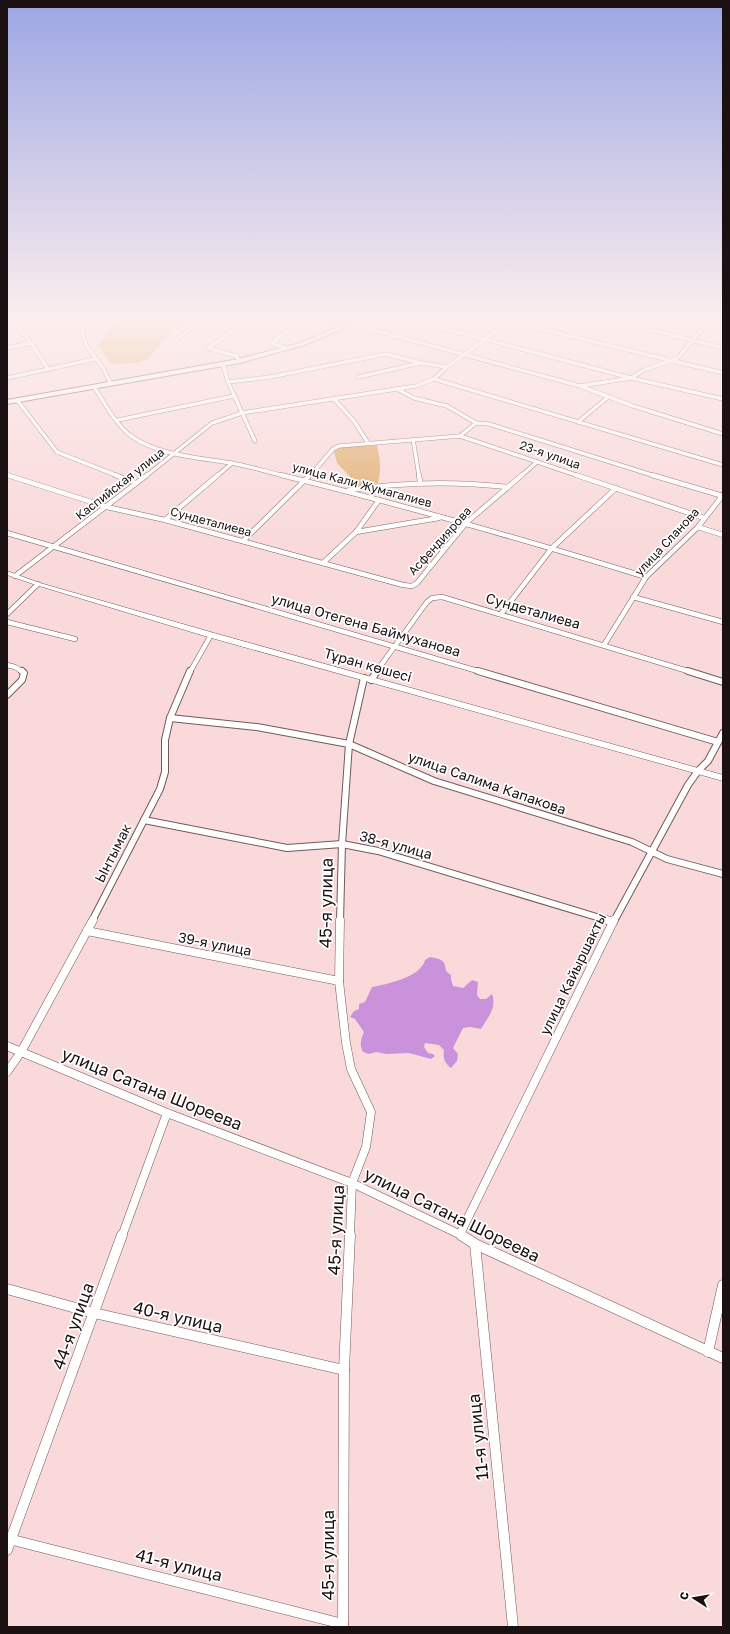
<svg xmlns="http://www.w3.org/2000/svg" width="730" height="1634" viewBox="0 0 730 1634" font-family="'Golos Text',sans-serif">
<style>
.green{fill:#deaa67}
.water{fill:#ca92db}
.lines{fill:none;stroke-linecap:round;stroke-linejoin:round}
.street-far4-casing{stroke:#74595a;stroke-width:4.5}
.street-far3-casing{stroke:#74595a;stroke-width:5.5}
.street-far2-casing{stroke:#74595a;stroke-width:8}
.street-far1-casing{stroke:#74595a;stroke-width:9}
.street-casing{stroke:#74595a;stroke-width:11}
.secondary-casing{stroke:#74595a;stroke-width:1}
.primary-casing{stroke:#74595a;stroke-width:2}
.street-far4{stroke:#fff;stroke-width:3.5}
.street-far3{stroke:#fff;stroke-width:4.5}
.street-far2{stroke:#fff;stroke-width:6}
.street-far1{stroke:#fff;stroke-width:8}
.street{stroke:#fff;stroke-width:10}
.secondary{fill:#fff;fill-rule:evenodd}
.primary{fill:#fff;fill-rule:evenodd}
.labels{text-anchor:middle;stroke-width:3.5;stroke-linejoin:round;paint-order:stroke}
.far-street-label{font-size:12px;fill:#1c1112;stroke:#fff}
.street-label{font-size:14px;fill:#1c1112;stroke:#fff}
.near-street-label{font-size:17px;fill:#1c1112;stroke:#fff}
</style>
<rect width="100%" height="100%" fill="#f9d9da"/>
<!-- green -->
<g class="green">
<polygon points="115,320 181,320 163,340 148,360 135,363 111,364 99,346"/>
<path d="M 377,445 C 380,462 382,465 378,483 L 356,487 L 354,481 L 337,463 L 334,452 L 341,447 Z"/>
</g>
<!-- water -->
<path class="water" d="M 430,957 C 440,959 445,959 446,971 L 451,975 L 451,979 L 453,986 L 463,988 L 472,980 L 478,982 L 477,995 L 480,999 L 486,999 L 492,994 C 497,1008 488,1017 481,1029 L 470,1027 L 463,1028 L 453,1048 L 458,1054 L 457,1061 L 451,1068 C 444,1062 443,1059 444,1050 L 439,1045 L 425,1043 L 424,1047 L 428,1053 L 433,1054 L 435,1056 L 431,1059 L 409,1053 L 386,1054 L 376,1052 L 369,1054 L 363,1052 C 359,1045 361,1039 364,1032 L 355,1019 L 350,1017 L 354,1011 L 359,1009 L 359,1004 L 365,1002 L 372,987 C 388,984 421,977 425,960 Z"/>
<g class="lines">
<!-- street-far4 casing -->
<g class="street-far4-casing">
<g id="street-far4">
<polyline points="13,320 31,343 48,369"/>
<polyline points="79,320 86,345 103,368 111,384"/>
<polyline points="412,320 631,378 723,399"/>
<polyline points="504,320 723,373"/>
<polyline points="612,320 723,348"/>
<polyline points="685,320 723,329"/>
<polyline points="351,324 580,386 633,406 723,434"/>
<polyline points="180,337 201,320"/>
<polyline points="7,348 31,343"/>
<polyline points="287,348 273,344 275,340 302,320"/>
<polyline points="240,361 236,356 208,348 248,320"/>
<polyline points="223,364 228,382 255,441"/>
<polyline points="358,377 421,363 447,367"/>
<polyline points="7,378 95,359"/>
<polyline points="434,379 723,465"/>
<polyline points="228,382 270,377 386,354 421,363"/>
<polyline points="580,386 631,378 644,370 678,358 705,325"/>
<path d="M 94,387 C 105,403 115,424 131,436 C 157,455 200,458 231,463 C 249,466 267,472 285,476"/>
<polyline points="397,389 414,398 447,406 476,423 460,436"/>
<polyline points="334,399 354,421 368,443"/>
<polyline points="17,400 57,452 118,476"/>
<polyline points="118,420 234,396"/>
<polyline points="578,422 607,398"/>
<polyline points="476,423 489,424 655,476"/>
<polyline points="413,439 419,476"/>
<polyline points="7,475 10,476"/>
<polyline points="146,476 212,423 242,413 416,386 434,379 447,367 509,322"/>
<polyline points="217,476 232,463"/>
<polyline points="310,476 333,449 339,446 460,436 579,476"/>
<polyline points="521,476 537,462"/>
</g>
</g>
<!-- street-far3 casing -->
<g class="street-far3-casing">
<g id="street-far3">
<polyline points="7,475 107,507 165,520 403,585 412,586 417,583 466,523 522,475"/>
<polyline points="115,475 136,483"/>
<path d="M 281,475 C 404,505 525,540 646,577"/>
<polyline points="419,475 420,482"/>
<polyline points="576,475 704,518"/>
<polyline points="652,475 723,496"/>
<path d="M 349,490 C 402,482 454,481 508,487"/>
<polyline points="165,520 218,475"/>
<polyline points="698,527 723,535"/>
<polyline points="356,532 439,518"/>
<polyline points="7,533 481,672"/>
<polyline points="243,541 310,475"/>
<polyline points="323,563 356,532 379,500"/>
<polyline points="15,576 147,475"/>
<polyline points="633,597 723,622"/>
<polyline points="7,614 38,584"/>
<polyline points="501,614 552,548 616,488"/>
<polyline points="7,622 75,639"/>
<polyline points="604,645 646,577 698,527 723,495"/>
<polyline points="7,665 15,667 23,672"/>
<polyline points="190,672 211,635"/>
<polyline points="376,672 427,602 432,598 442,597 691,672"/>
</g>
</g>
<!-- street-far2 casing -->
<g class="street-far2-casing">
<g id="street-far2">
<polyline points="478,671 718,742"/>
<polyline points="688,671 723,682"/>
<polyline points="371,680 377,671"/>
<polyline points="7,695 22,680 24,673 22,671"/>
<polyline points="170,718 257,727 349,744 434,781 632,842 667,859 723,874"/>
<polyline points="144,820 287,848 342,844 378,851 610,921"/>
<polyline points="92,921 160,789 165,772 165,740 170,718 190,671"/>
<polyline points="340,921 342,844 349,744 364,678"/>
<polyline points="614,921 688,785 698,771 708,761 723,733"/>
</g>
</g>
<!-- street-far1 casing -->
<g class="street-far1-casing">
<g id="street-far1">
<polyline points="340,920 339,981 346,1043 351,1069 371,1112 366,1147 352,1183 350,1236"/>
<polyline points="607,920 613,922"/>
<polyline points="87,931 339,981"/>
<polyline points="7,1046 167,1113 352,1183 463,1236"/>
<polyline points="7,1072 21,1052 93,920"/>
<polyline points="460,1234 614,920"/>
<polyline points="122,1236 167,1113"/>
</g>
</g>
<!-- street casing -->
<g class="street-casing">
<g id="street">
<polyline points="461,1235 475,1244 723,1358"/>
<polyline points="475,1244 513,1627"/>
<polyline points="7,1289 94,1313 344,1370"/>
<polyline points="708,1352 723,1285"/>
<polyline points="9,1539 343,1624"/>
<polyline points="7,1550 122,1235"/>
<polyline points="343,1627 344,1370 350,1235"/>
</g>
</g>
<!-- secondary casing -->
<g class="secondary-casing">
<polygon id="secondary" points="7,571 40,583 214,633 723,775 723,781 208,637 36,585 7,575"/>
</g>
<!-- primary casing -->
<g class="primary-casing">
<polygon id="primary" points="355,320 363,320 304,345 240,363 7,404 7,400 239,359 300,343"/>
</g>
<!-- street-far4 -->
<use href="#street-far4" class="street-far4"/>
<!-- street-far3 -->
<use href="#street-far3" class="street-far3"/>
<!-- street-far2 -->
<use href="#street-far2" class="street-far2"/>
<!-- street-far1 -->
<use href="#street-far1" class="street-far1"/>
<!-- street -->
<use href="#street" class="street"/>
<!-- secondary -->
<use href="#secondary" class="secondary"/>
<!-- primary -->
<use href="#primary" class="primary"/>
</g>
<!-- sky -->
<linearGradient id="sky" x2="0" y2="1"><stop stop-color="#9ca6e3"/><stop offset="0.58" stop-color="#fceeee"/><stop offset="1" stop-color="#fceeee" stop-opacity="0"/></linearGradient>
<rect width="730" height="549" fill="url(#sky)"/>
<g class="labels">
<!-- far-street labels -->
<g class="far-street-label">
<text transform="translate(550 455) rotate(19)" y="4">23-я улица</text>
<text transform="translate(120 484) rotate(-38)" y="4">Каспийская улица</text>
<text transform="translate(362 485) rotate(15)" y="4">улица Кали Жумагалиев</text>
<text transform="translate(211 522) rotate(15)" y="4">Сундеталиева</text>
<text transform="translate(440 541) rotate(-48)" y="4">Асфендиярова</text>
<text transform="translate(667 542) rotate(-47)" y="4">улица Сланова</text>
</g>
<!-- street labels -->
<g class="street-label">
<text transform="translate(533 611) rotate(16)" y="5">Сундеталиева</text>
<text transform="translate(366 625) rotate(16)" y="5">улица Отегена Баймуханова</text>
<text transform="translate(368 665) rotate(16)" y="5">Тұран көшесі</text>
<text transform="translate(487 783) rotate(19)" y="5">улица Салима Капакова</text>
<text transform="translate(396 845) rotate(15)" y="5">38-я улица</text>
<text transform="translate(113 853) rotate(-63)" y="5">Ынтымак</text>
<text transform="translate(215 944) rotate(11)" y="5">39-я улица</text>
<text transform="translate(573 974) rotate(-64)" y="5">улица Кайыршакты</text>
</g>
<!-- near-street labels -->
<g class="near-street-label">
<text transform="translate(326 903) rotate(-89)" y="6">45-я улица</text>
<text transform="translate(152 1089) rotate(22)" y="6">улица Сатана Шореева</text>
<text transform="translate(452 1215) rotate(26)" y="6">улица Сатана Шореева</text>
<text transform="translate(336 1230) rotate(-87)" y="6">45-я улица</text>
<text transform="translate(178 1317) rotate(13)" y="6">40-я улица</text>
<text transform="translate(73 1326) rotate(-70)" y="6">44-я улица</text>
<text transform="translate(478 1437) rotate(-96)" y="6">11-я улица</text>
<text transform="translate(328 1555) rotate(-90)" y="6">45-я улица</text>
<text transform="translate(179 1565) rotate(14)" y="6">41-я улица</text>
</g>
</g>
<!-- border -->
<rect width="730" height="1634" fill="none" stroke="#1c1112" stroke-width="16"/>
<!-- north arrow -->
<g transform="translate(694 1598) rotate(282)" stroke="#ffffff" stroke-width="3" paint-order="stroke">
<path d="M0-3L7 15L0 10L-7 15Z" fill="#1c1112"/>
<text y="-6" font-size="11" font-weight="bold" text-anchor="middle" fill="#1c1112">С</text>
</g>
</svg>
